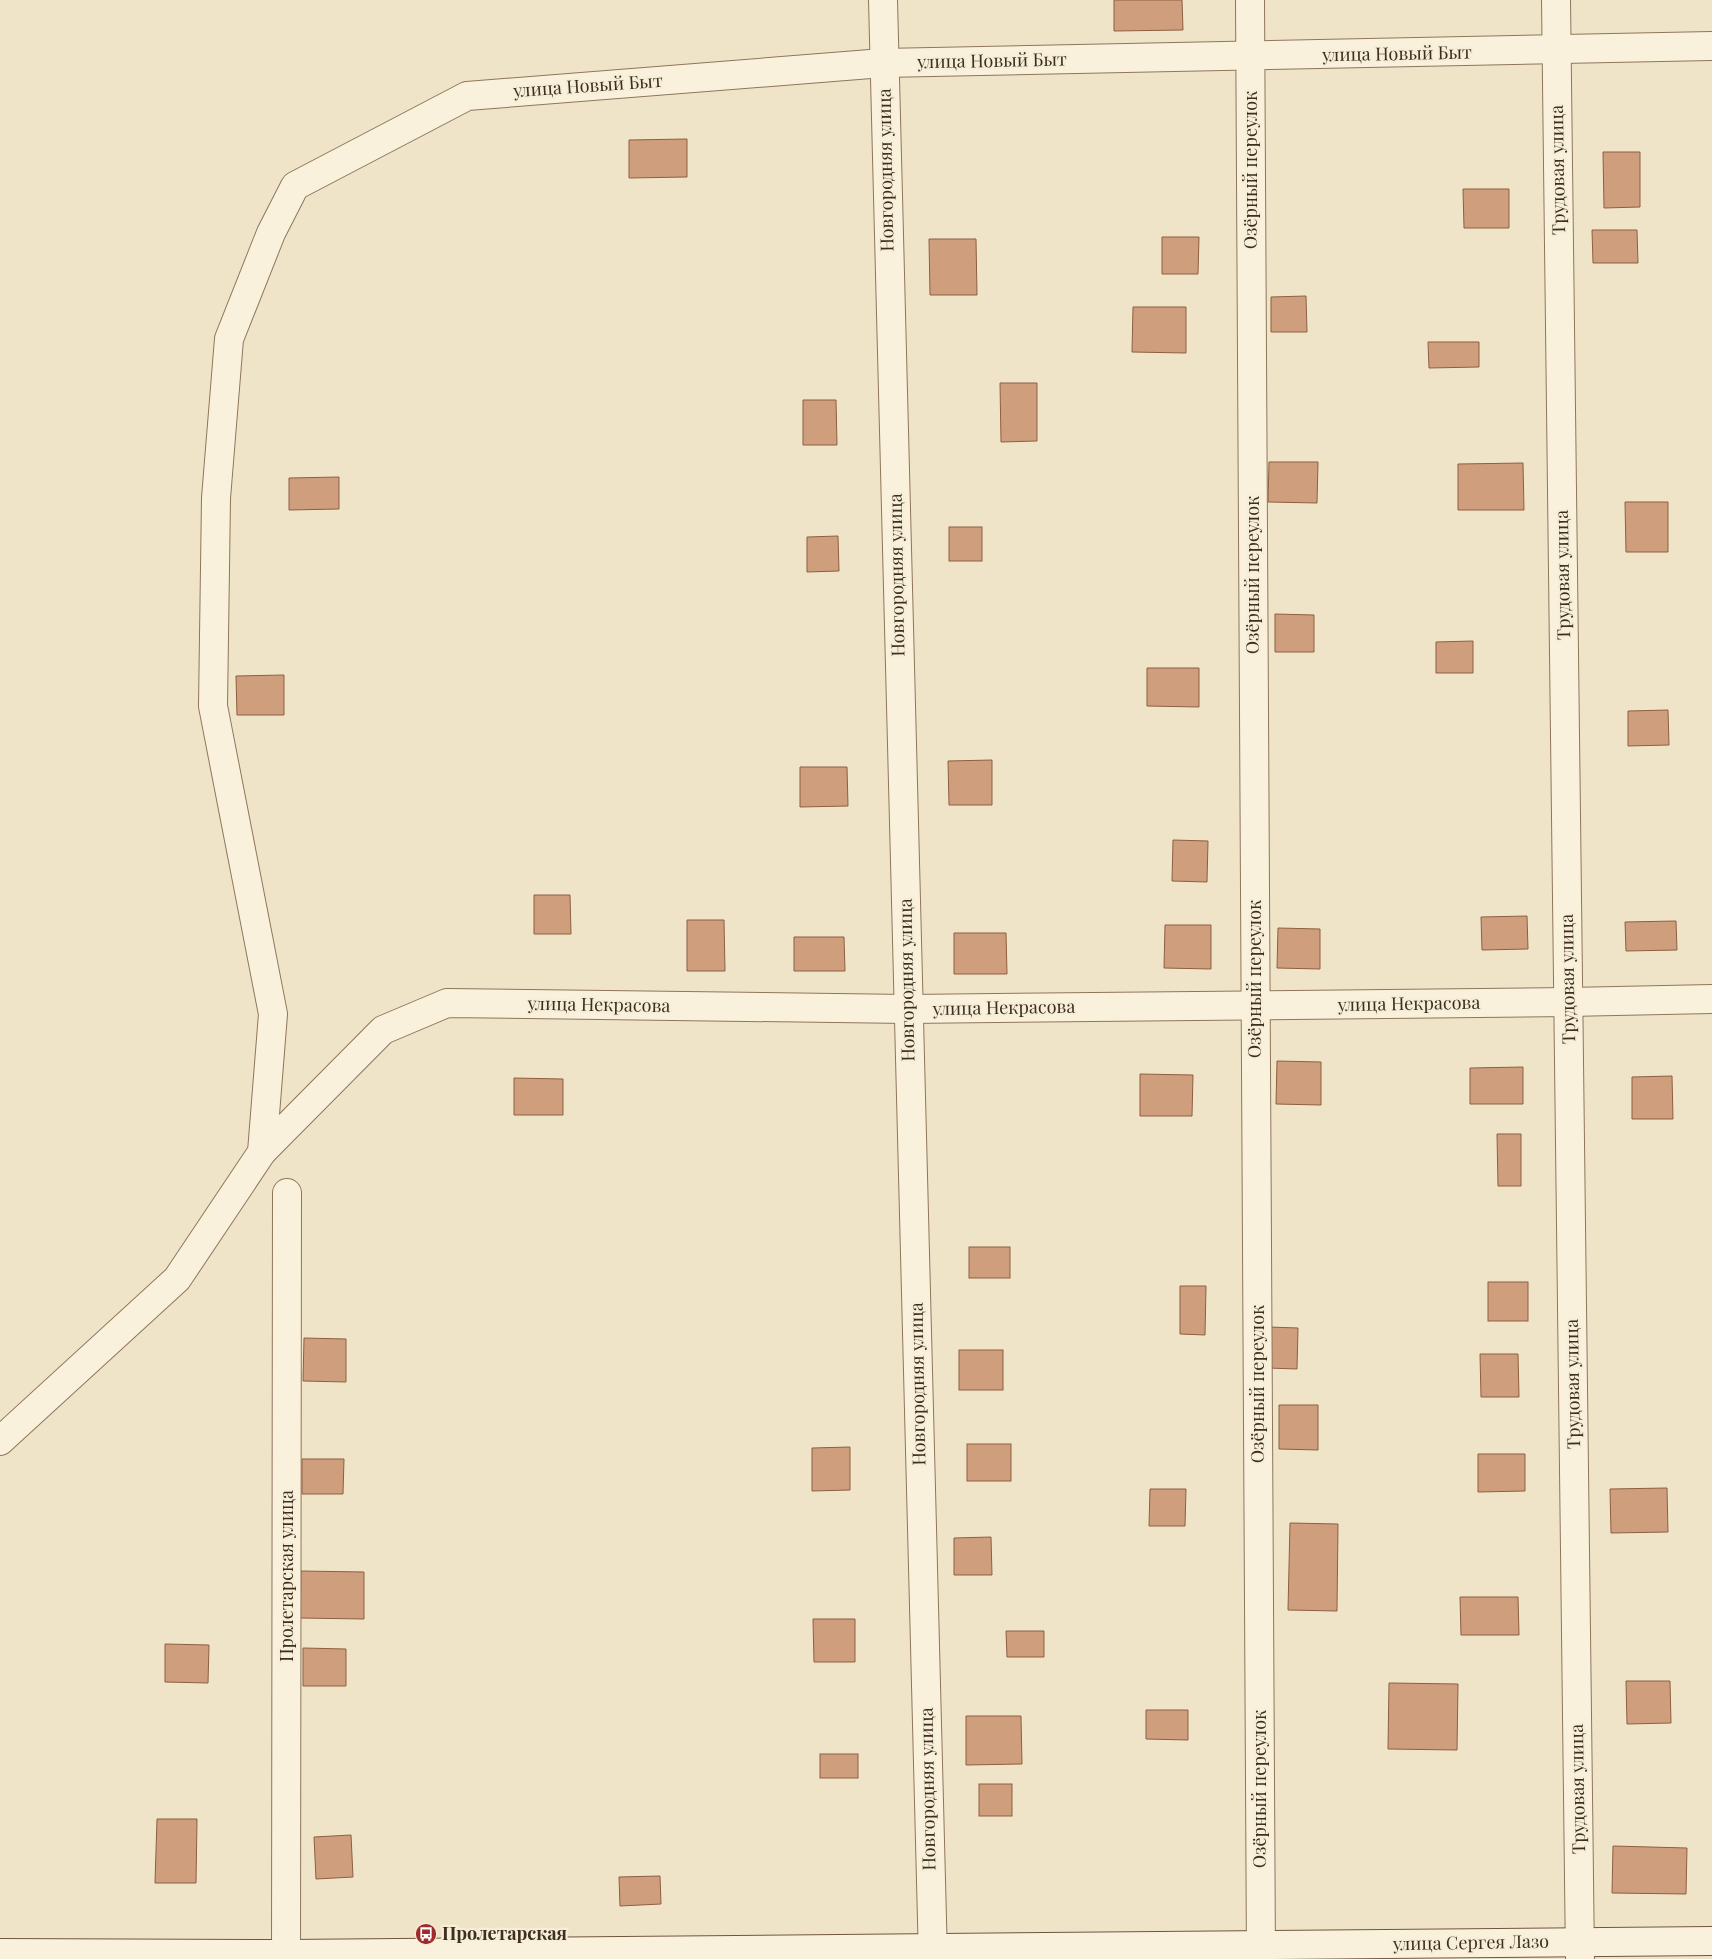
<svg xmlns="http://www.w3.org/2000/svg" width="1712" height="1959" viewBox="0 0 1712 1959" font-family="'Playfair Display',serif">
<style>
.building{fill:#cf9f7d;stroke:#8d5f41}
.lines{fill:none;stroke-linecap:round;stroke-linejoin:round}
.street-casing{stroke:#8d765c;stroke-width:30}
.secondary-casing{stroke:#6f573f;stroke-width:30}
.street{stroke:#faf1dc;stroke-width:28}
.secondary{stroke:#faf1dc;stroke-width:28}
.labels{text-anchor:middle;stroke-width:4.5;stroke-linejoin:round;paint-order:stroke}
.street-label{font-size:18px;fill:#3d2e20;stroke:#f7eed8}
.poi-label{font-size:18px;font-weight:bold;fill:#3d2e20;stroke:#f7eed8;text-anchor:start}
</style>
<rect width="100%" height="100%" fill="#f0e4c8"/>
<!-- building -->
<g class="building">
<polygon points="1114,0 1182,0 1183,30 1114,31"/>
<polygon points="687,139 687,177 629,178 629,140"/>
<polygon points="1603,152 1640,152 1640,207 1604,208"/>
<polygon points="1463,189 1509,189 1509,228 1464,228"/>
<polygon points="1592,230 1637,230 1638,263 1593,263"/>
<polygon points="1162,237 1199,237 1198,274 1162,274"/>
<polygon points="929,239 976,239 977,295 930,295"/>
<polygon points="1306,296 1307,332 1271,332 1271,297"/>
<polygon points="1133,307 1186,307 1186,353 1132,352"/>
<polygon points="1428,342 1479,342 1479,367 1429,368"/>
<polygon points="1000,383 1037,383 1037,441 1001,442"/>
<polygon points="803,400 836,400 837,445 803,445"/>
<polygon points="1269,462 1318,462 1317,503 1268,502"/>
<polygon points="1523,463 1524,510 1458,510 1458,464"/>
<polygon points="339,477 339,509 289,510 289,478"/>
<polygon points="1625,502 1668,502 1668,552 1626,552"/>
<rect x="949" y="527" width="33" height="34"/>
<polygon points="838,536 839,571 807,572 807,537"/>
<polygon points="1275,614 1314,615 1314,652 1275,652"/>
<polygon points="1473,641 1473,673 1436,673 1436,642"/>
<polygon points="1147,668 1199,668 1199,707 1147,706"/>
<polygon points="284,675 284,715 237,715 236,676"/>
<polygon points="1668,710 1669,745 1628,746 1628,711"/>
<polygon points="992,760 992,805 949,805 948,761"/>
<polygon points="800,767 847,767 848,806 800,807"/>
<polygon points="1173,840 1208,841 1207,882 1172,881"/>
<polygon points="534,895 570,895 571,934 534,934"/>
<polygon points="1527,916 1528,949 1482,950 1481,917"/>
<polygon points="687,920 724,920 725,971 687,971"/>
<polygon points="1676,921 1677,950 1626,951 1625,922"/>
<polygon points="1165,925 1211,925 1211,969 1164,968"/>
<polygon points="1278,928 1320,929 1320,969 1277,968"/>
<polygon points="954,933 1006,933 1007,974 954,974"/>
<polygon points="794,937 844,937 845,971 794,971"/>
<polygon points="1277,1061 1321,1062 1321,1105 1276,1104"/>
<polygon points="1523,1067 1523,1104 1470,1104 1470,1068"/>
<polygon points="1140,1074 1193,1075 1192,1116 1140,1116"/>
<polygon points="1672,1076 1673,1119 1632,1119 1632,1077"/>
<polygon points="514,1078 563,1079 563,1115 514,1115"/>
<polygon points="1497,1134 1521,1134 1521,1186 1498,1186"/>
<rect x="969" y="1247" width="41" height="31"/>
<rect x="1488" y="1282" width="40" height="39"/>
<polygon points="1180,1286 1206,1286 1205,1335 1180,1334"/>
<polygon points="1268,1327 1298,1328 1297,1369 1268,1368"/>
<polygon points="304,1338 346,1339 346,1382 303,1381"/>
<rect x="959" y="1350" width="44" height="40"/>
<polygon points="1480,1354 1518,1354 1519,1397 1481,1397"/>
<polygon points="1279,1405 1318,1405 1318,1450 1279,1449"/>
<rect x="967" y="1444" width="44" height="37"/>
<polygon points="850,1447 850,1490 812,1491 812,1448"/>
<polygon points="1478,1454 1525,1454 1525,1491 1478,1492"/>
<polygon points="302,1459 344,1459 343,1494 302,1494"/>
<polygon points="1667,1488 1668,1532 1611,1533 1610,1489"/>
<polygon points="1150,1489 1186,1489 1185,1526 1149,1526"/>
<polygon points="1290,1523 1338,1524 1337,1611 1288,1610"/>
<polygon points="991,1537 992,1575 954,1575 954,1538"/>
<polygon points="301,1571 364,1572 364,1619 300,1618"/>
<polygon points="1460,1597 1518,1597 1519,1635 1461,1635"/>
<polygon points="813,1619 855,1619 855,1662 814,1662"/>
<polygon points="1006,1631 1044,1631 1044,1657 1007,1657"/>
<polygon points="165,1644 209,1645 208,1683 165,1682"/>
<polygon points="303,1648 346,1649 346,1686 303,1686"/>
<polygon points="1626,1681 1670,1681 1671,1723 1627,1724"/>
<polygon points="1389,1683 1458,1684 1457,1750 1388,1749"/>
<polygon points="1146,1710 1188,1710 1188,1740 1146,1739"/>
<polygon points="966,1716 1021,1716 1022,1764 966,1765"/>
<rect x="820" y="1754" width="38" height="24"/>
<rect x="979" y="1784" width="33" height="32"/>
<polygon points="157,1819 197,1819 196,1883 155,1883"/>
<polygon points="351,1835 353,1877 316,1879 314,1837"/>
<polygon points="1613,1846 1687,1848 1686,1894 1612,1893"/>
<polygon points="660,1876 661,1904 620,1906 619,1877"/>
</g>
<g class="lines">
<!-- street casing -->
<g class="street-casing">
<g id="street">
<polyline points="883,0 933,1959"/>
<polyline points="1250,0 1261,1959"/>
<polyline points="1556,0 1580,1959"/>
<polyline points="262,1152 383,1030 447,1003 908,1009 1568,1002 1712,999"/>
<polyline points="0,1441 177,1279 262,1152 273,1014 213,706 216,498 229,339 271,233 295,186 467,96 883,63 1712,46"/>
<polyline points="286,1959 287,1193"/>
</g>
</g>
<!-- secondary casing -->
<g class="secondary-casing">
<polyline id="secondary" points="0,1953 286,1954 1712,1941"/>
</g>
<!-- street -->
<use href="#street" class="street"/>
<!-- secondary -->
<use href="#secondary" class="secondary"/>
</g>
<!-- icons -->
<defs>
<g id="bus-disc" transform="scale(1.125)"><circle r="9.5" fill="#9e2a2b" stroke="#f7eed8"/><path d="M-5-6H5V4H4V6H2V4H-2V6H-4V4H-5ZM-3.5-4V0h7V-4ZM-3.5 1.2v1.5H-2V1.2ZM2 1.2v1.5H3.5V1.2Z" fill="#fff"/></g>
</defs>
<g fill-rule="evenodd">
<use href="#bus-disc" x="426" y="1934"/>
</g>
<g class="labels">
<!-- street labels -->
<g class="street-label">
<text transform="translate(1397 54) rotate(-1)" y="6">улица Новый Быт</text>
<text transform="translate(992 61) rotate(-1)" y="6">улица Новый Быт</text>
<text transform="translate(588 86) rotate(-4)" y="6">улица Новый Быт</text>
<text transform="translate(886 170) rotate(-91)" y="6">Новгородняя улица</text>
<text transform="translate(1251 170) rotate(-90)" y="6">Озёрный переулок</text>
<text transform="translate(1558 170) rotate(-91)" y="6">Трудовая улица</text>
<text transform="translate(897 575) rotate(-91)" y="6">Новгородняя улица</text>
<text transform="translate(1253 575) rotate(-90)" y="6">Озёрный переулок</text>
<text transform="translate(1563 575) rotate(-91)" y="6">Трудовая улица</text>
<text transform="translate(1255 979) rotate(-90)" y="6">Озёрный переулок</text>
<text transform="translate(1568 979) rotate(-91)" y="6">Трудовая улица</text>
<text transform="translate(907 980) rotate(-91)" y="6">Новгородняя улица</text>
<text transform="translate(1409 1004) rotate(-1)" y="6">улица Некрасова</text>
<text transform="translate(599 1005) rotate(1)" y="6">улица Некрасова</text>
<text transform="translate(1004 1008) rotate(-1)" y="6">улица Некрасова</text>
<text transform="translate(918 1384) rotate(-91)" y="6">Новгородняя улица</text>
<text transform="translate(1258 1384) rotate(-90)" y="6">Озёрный переулок</text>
<text transform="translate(1573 1384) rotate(-91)" y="6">Трудовая улица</text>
<text transform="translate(287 1576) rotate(-90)" y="6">Пролетарская улица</text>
<text transform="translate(928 1789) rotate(-91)" y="6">Новгородняя улица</text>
<text transform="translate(1260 1789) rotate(-90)" y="6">Озёрный переулок</text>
<text transform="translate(1578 1789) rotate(-91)" y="6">Трудовая улица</text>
<text transform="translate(1471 1943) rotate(-1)" y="6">улица Сергея Лазо</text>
</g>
<!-- poi labels -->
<g class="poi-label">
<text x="442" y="1940">Пролетарская</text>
</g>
</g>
</svg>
